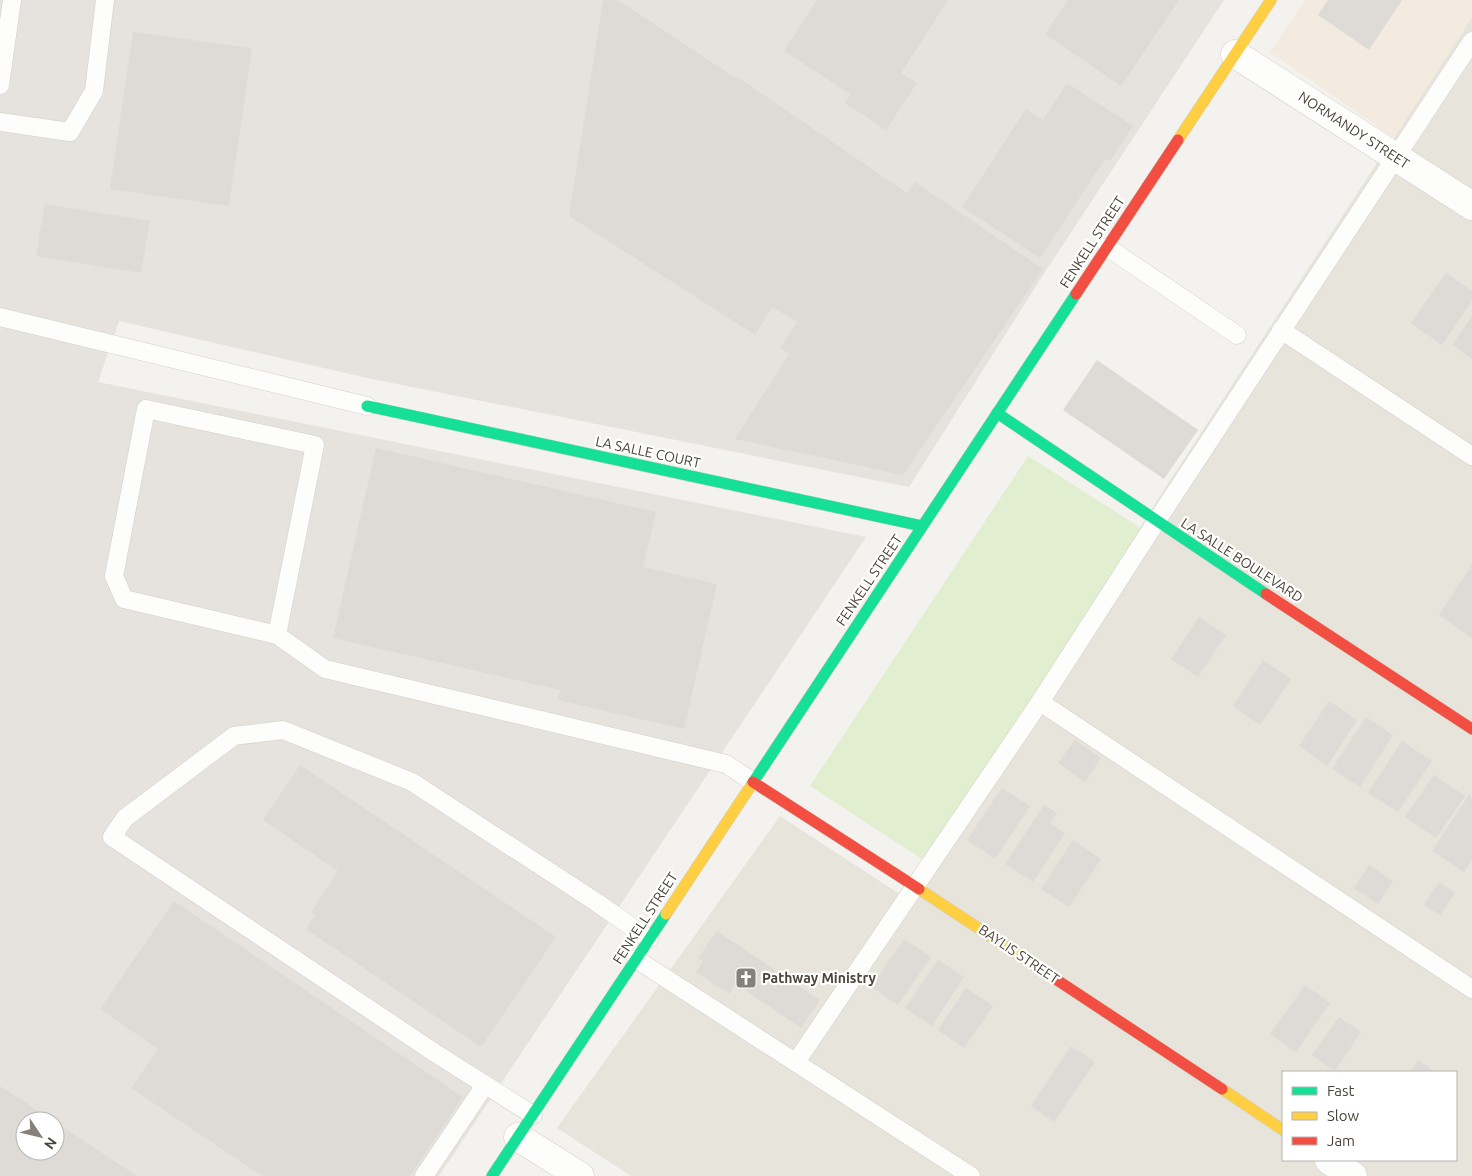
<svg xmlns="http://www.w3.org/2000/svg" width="1472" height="1176" viewBox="0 0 1472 1176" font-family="Ubuntu,sans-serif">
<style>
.residential{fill:#e7e4dc;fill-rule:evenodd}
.commercial{fill:#f3ebdf}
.industrial{fill:#e6e2de;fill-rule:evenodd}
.green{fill:#e1eecf}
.building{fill:#dedbd6}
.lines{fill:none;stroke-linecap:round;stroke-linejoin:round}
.lane-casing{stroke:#d2d0cb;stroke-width:19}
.street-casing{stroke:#d2d0cb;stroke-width:29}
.fast-casing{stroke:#d3cfc5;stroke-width:12}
.slow-casing{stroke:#d3cfc5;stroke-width:12}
.jam-casing{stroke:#d3cfc5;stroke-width:12}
.lane{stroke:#fdfdfc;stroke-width:18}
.street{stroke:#fdfdfc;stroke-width:28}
.fast{stroke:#16e098;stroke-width:11}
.slow{stroke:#ffcf43;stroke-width:11}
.jam{stroke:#f24e42;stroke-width:11}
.labels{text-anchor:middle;stroke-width:4.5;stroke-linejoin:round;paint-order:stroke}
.street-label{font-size:14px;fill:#4b4439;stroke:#fff}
.poi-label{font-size:14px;font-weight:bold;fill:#4b4439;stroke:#fff;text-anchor:start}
</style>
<rect width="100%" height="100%" fill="#f4f2ee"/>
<!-- residential -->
<path class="residential" d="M 1472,17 L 1472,1176 L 631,1176 L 557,1128 L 780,816 L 901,895 L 928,863 L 1165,488 ZM 1283,1072 L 1456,1072 L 1456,1160 L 1283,1160 Z"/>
<!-- commercial -->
<polygon class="commercial" points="1305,0 1472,0 1472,17 1394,138 1270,52"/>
<!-- industrial -->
<path class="industrial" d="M 0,0 L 1224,0 L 1043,275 L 909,487 L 372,379 L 119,321 L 98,382 L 866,537 L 439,1176 L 0,1176 ZM 25,1121 L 55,1121 L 55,1151 L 25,1151 Z"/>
<!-- green -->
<polygon class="green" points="1028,456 1141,528 928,863 810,786"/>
<!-- building -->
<g class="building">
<polygon points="603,0 618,0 737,79 736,76 907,193 915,182 1043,269 903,475 735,439 789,354 780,348 797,322 772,307 755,335 569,216"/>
<polygon points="817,0 948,0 901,73 917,83 886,130 845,103 850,94 784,51"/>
<polygon points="1068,0 1179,0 1121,86 1045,34"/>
<polygon points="1328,0 1402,0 1369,50 1318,15"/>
<polygon points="133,32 252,48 229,206 110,189"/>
<polygon points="1067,83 1133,126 1110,161 1105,159 1040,258 962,207 1026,109 1043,120"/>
<polygon points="45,204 150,221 141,273 36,256"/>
<polygon points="1446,273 1472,291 1472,301 1442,345 1411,323"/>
<polygon points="1472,316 1472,359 1452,345"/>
<polygon points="1097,360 1198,430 1164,479 1063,410"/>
<polygon points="376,448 656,512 643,567 717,584 684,729 557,700 560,690 333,638"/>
<polygon points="1472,565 1472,638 1439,615"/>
<polygon points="1199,617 1226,635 1198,677 1171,659"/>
<polygon points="1263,660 1291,679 1260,725 1233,706"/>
<polygon points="1329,701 1357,720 1327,766 1299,746"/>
<polygon points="1366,717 1393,735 1360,787 1332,769"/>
<polygon points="1075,740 1101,758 1085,782 1058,763"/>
<polygon points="1402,741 1432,761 1398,812 1368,793"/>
<polygon points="300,765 556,937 481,1047 306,929 315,915 311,912 338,871 263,820"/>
<polygon points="1434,775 1465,796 1436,838 1405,817"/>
<polygon points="1002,788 1030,806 995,859 967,840"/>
<polygon points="1469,795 1472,797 1472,860 1464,872 1432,851"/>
<polygon points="1044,805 1057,813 1050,823 1065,833 1033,882 1005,864"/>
<polygon points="1073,840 1101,859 1069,907 1041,889"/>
<polygon points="1369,865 1393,881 1378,904 1354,888"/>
<polygon points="1439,882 1455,893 1440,915 1424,905"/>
<polygon points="174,901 463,1097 410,1176 262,1176 131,1088 158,1049 100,1009"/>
<polygon points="717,931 820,1000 801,1028 736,984 729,994 696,972 703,961 698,958"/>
<polygon points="904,939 931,957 898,1005 871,987"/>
<polygon points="938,960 964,977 932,1026 905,1008"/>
<polygon points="1305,985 1330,1003 1296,1052 1270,1034"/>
<polygon points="966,988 993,1006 964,1048 938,1030"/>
<polygon points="1339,1017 1361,1032 1335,1071 1312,1055"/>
<polygon points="1071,1046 1095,1062 1054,1122 1031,1106"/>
<polygon points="1418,1060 1436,1072 1410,1072"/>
<polygon points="0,1086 54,1121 25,1121 25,1151 55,1151 55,1122 137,1176 0,1176"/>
</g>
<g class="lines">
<!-- lane casing -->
<g class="lane-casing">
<g id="lane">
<polyline points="0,85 12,0"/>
<polyline points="0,122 70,132 94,91 105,0"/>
<polyline points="1107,247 1237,335"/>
<polyline points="0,317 367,406"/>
<polyline points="1281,330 1472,456"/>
<polyline points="277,635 315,445 146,409 114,576 124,599 277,635 325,669 726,764 753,782"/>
<polyline points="1040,702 1472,989"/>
<polyline points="636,959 971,1176"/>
<polyline points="796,1062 1040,702 1156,522 1472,41"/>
<polyline points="533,1115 435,1053 112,837 125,818 234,736 283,730 412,782 596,902 649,939"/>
<polyline points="424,1176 485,1085"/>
</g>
</g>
<!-- street casing -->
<g class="street-casing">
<g id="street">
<polyline points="1235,54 1472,206"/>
<polyline points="518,1137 580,1176"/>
<polyline points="1329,1160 1353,1176"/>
</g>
</g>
<!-- fast casing -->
<g class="fast-casing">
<g id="fast">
<polyline points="367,406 922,526"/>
<polyline points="997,413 1266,594"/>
<polyline points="750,787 1076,294"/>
<polyline points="492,1176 666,914"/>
</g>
</g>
<!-- slow casing -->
<g class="slow-casing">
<g id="slow">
<polyline points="1178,140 1271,0"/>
<polyline points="919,889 1057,980"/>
<polyline points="666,914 750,787"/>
<polyline points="1222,1089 1283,1130"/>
</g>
</g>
<!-- jam casing -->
<g class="jam-casing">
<g id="jam">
<polyline points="1076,294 1178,140"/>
<polyline points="1266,594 1472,729"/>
<polyline points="753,782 919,889"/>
<polyline points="1057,980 1222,1089"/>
</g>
</g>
<!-- lane -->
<use href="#lane" class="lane"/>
<!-- street -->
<use href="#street" class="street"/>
<!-- fast -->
<use href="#fast" class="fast"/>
<!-- slow -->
<use href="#slow" class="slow"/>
<!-- jam -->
<use href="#jam" class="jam"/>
</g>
<!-- icons -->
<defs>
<g id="church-square" transform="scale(1.125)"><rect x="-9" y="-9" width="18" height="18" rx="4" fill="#868178" stroke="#fff"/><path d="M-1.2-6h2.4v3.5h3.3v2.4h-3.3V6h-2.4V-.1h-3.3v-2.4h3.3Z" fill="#fff"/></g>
</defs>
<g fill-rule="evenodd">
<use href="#church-square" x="746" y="978"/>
</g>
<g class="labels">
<!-- street labels -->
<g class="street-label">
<text transform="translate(1354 130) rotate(33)" y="5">NORMANDY STREET</text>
<text transform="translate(1092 242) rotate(-57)" y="5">FENKELL STREET</text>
<text transform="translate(648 452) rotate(12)" y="5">LA SALLE COURT</text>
<text transform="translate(1242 560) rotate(33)" y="5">LA SALLE BOULEVARD</text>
<text transform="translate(869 580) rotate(-56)" y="5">FENKELL STREET</text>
<text transform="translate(645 918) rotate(-57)" y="5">FENKELL STREET</text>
<text transform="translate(1019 954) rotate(34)" y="5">BAYLIS STREET</text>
</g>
<!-- poi labels -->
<g class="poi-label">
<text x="762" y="983">Pathway Ministry</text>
</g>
</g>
<!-- legend -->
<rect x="1282" y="1071" width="175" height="90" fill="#ffffff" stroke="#b7b4b0"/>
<rect x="1292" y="1087" width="25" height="8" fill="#16e098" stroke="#b7b4b0"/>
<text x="1327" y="1096" font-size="15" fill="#4b4439">Fast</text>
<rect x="1292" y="1112" width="25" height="8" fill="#ffcf43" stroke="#b7b4b0"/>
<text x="1327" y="1121" font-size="15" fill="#4b4439">Slow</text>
<rect x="1292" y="1137" width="25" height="8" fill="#f24e42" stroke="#b7b4b0"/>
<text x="1327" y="1146" font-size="15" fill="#4b4439">Jam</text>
<!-- north arrow -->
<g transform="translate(40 1136) rotate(125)"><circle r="24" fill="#ffffff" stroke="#b7b4b0"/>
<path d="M0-4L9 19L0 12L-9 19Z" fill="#868178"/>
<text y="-8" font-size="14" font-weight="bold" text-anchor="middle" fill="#4b4439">N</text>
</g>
</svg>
